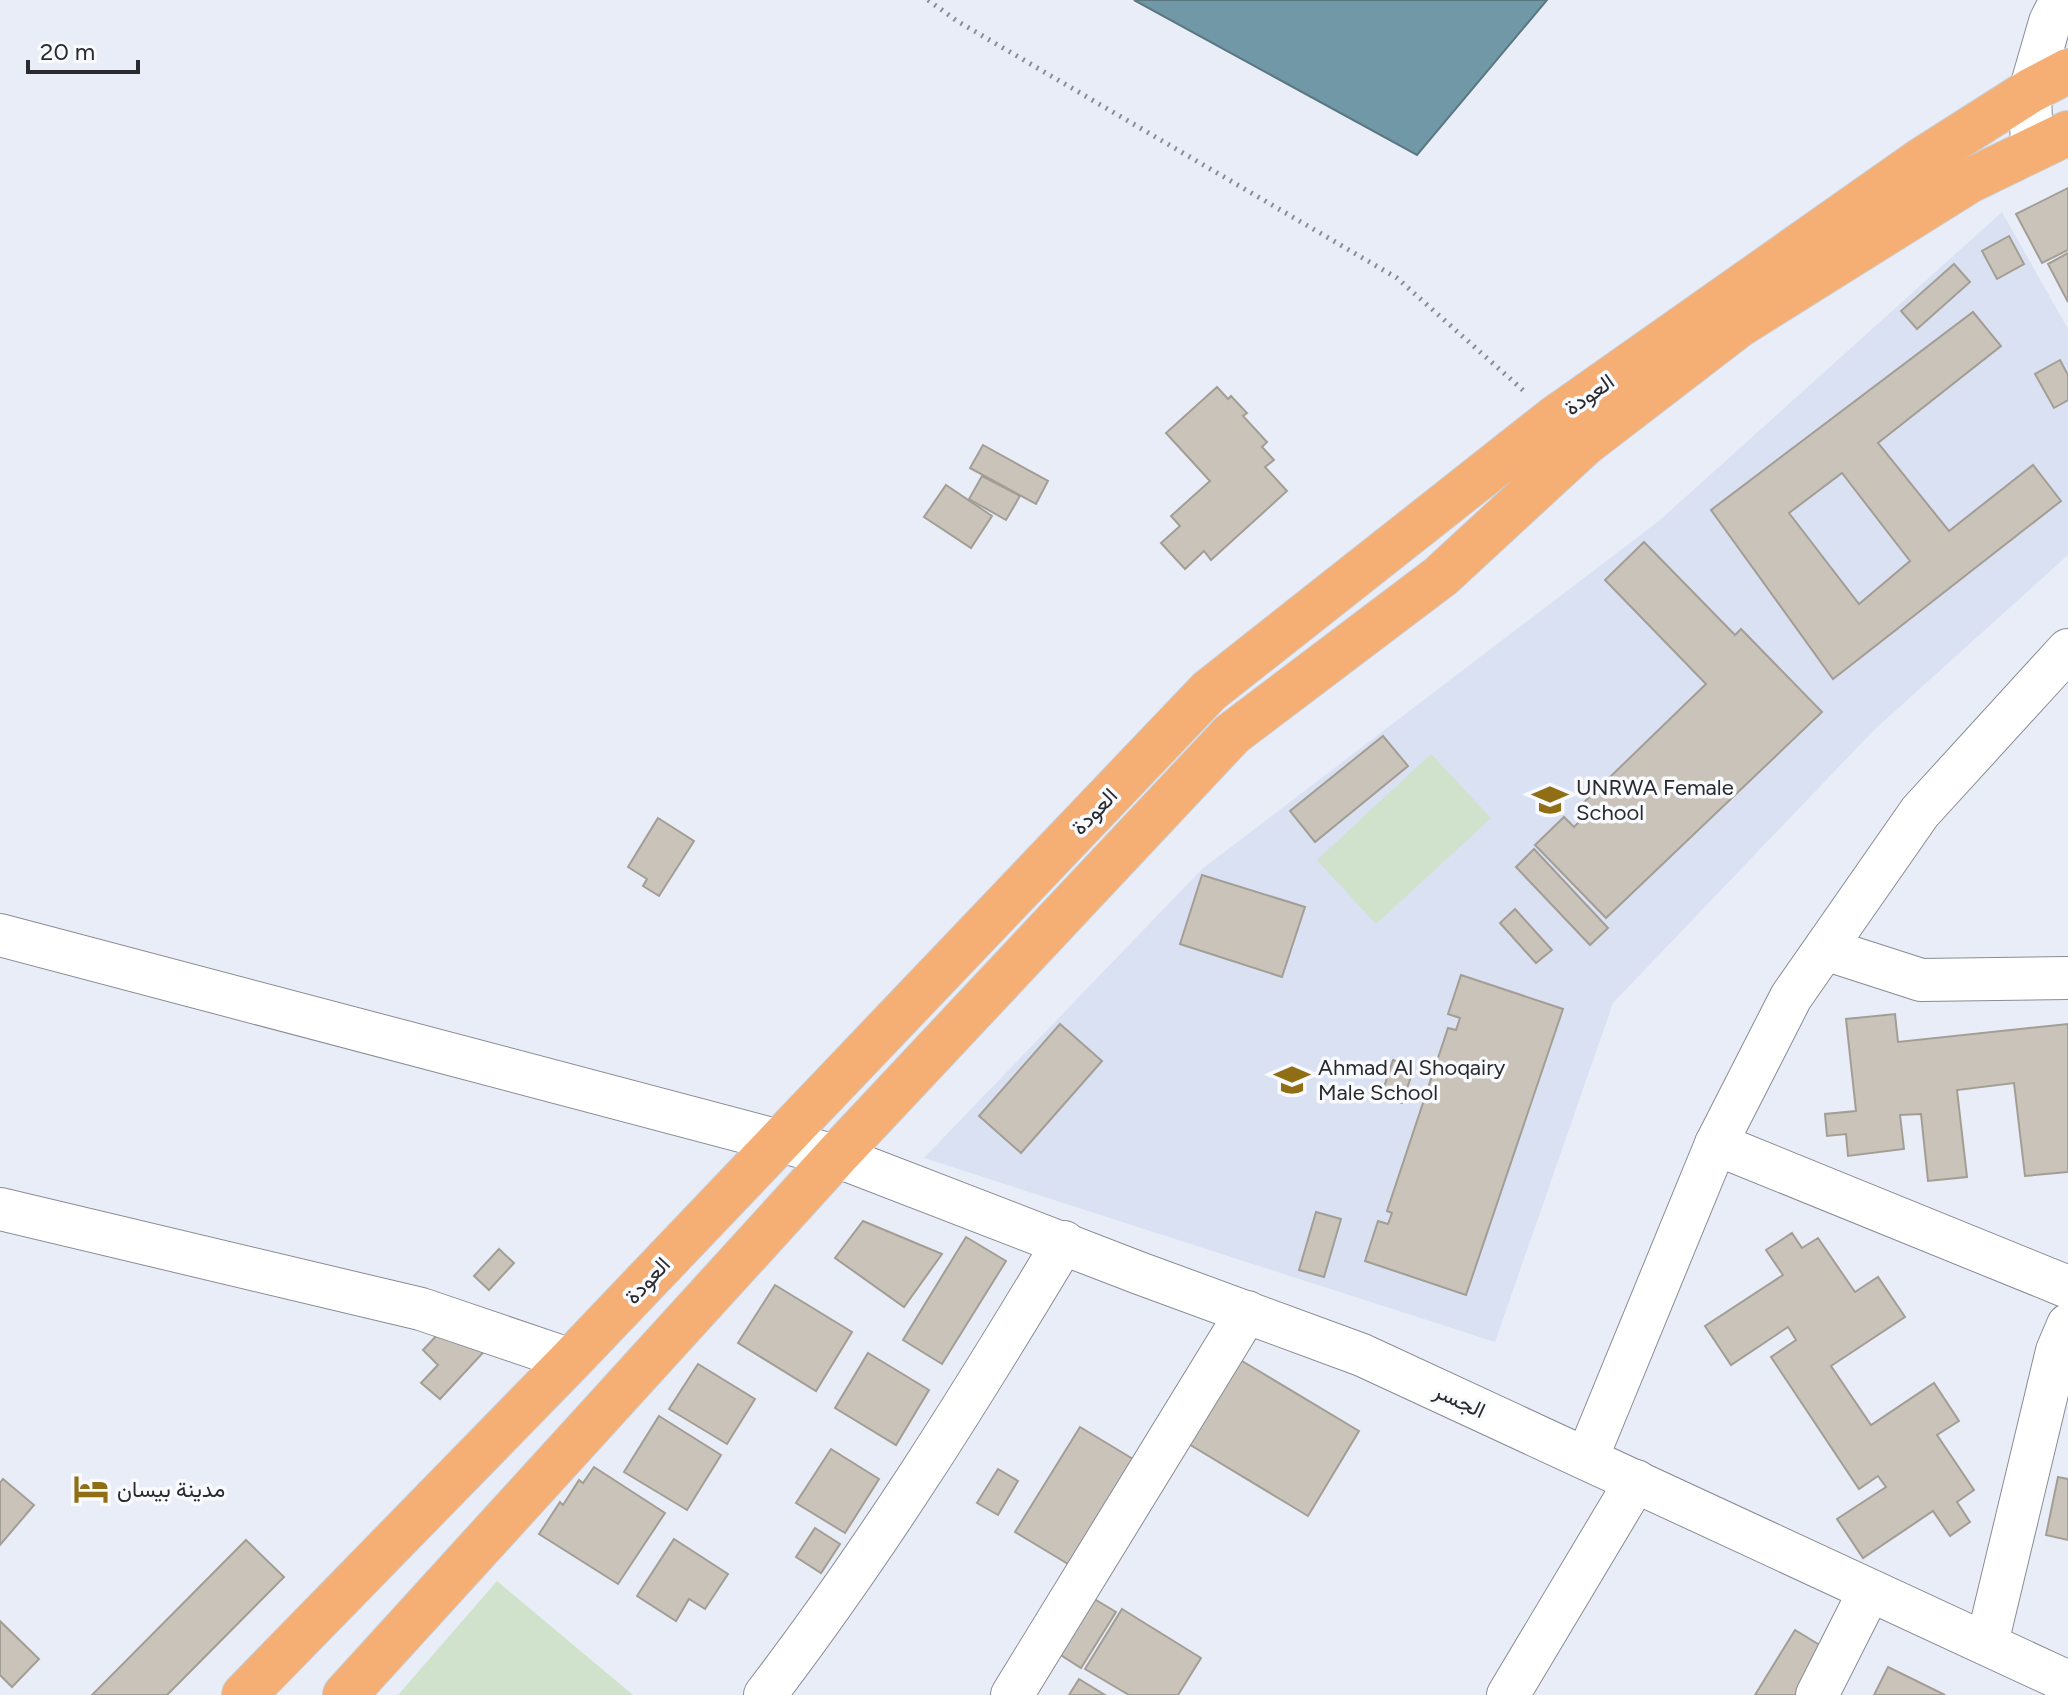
<svg xmlns="http://www.w3.org/2000/svg" width="2068" height="1695" viewBox="0 0 2068 1695" font-family="Figtree,Vazirmatn,sans-serif">
<style>
.built{fill:#dae1f2}
.green{fill:#d0e2cb}
.water{fill:#7098a7;stroke:#5a7782;stroke-width:2}
.building{fill:#c9c3ba;stroke:#a39e95;stroke-width:2;fill-rule:evenodd}
.lines{fill:none;stroke-linecap:round;stroke-linejoin:round}
.minor-casing{stroke:#898c96;stroke-width:44}
.major-casing{stroke:#cbcccd;stroke-width:46}
.path{stroke:#8a8d93;stroke-width:5;stroke-dasharray:2 6;stroke-linecap:butt}
.minor{stroke:#fff;stroke-width:42}
.major{stroke:#f5ae73;stroke-width:44}
.labels{text-anchor:middle;stroke-width:7;stroke-linejoin:round;paint-order:stroke}
.street-label{font-size:22px;fill:#282a2d;stroke:#f9fafe}
.poi-label{font-size:22px;fill:#282a2d;stroke:#f9fafe;text-anchor:start}
</style>
<rect width="100%" height="100%" fill="#e9edf7"/>
<!-- built -->
<polygon class="built" points="2002,212 2068,329 2068,555 1874,730 1613,1003 1495,1342 924,1158 1202,869 1660,520"/>
<!-- green -->
<g class="green">
<polygon points="1431,754 1491,818 1376,924 1317,860"/>
<polygon points="497,1581 633,1695 398,1695"/>
</g>
<!-- water -->
<polygon class="water" points="1134,0 1547,0 1417,155"/>
<!-- building -->
<g class="building">
<polygon points="2068,188 2068,250 2042,263 2016,214"/>
<polygon points="2009,236 2024,264 1997,279 1982,251"/>
<polygon points="2068,253 2068,302 2048,264"/>
<polygon points="1954,264 1970,282 1917,329 1901,311"/>
<path d="M 1973,312 L 2001,346 L 1878,443 L 1949,531 L 2033,465 L 2061,501 L 1833,679 L 1711,510 ZM 1842,473 L 1910,561 L 1859,604 L 1789,513 Z"/>
<polygon points="2060,360 2068,375 2068,400 2054,408 2035,374"/>
<polygon points="1217,387 1228,399 1231,396 1247,413 1243,416 1267,442 1262,447 1274,460 1265,467 1287,491 1211,560 1204,551 1185,569 1161,543 1180,526 1171,516 1210,481 1166,433"/>
<polygon points="983,445 1048,481 1036,504 970,468"/>
<polygon points="982,476 1020,496 1006,520 969,499"/>
<polygon points="946,485 992,516 971,548 924,517"/>
<polygon points="1644,542 1735,635 1741,629 1822,712 1606,918 1535,845 1564,817 1574,827 1584,817 1577,809 1706,684 1605,580"/>
<polygon points="1383,736 1408,766 1315,842 1290,811"/>
<polygon points="658,818 694,841 659,896 643,886 647,879 628,867"/>
<polygon points="1534,849 1608,928 1590,945 1516,867"/>
<polygon points="1202,875 1305,907 1282,977 1180,944"/>
<polygon points="1515,909 1552,950 1536,963 1500,923"/>
<polygon points="1461,975 1563,1009 1466,1295 1365,1261 1378,1221 1388,1224 1392,1213 1387,1211 1448,1028 1456,1030 1460,1018 1448,1014"/>
<polygon points="1895,1014 1898,1042 2068,1024 2068,1172 2025,1176 2014,1083 1957,1090 1967,1177 1928,1181 1921,1114 1900,1115 1904,1149 1848,1156 1846,1134 1827,1136 1825,1114 1856,1111 1846,1019"/>
<polygon points="1060,1024 1102,1061 1021,1153 979,1116"/>
<polygon points="1393,1060 1414,1068 1402,1103 1381,1096"/>
<polygon points="1316,1212 1341,1219 1324,1277 1299,1270"/>
<polygon points="863,1221 942,1254 904,1307 835,1258"/>
<polygon points="1792,1233 1802,1248 1818,1238 1855,1292 1878,1277 1905,1317 1831,1366 1871,1425 1934,1383 1959,1421 1937,1435 1974,1490 1957,1502 1970,1522 1950,1536 1933,1511 1863,1558 1837,1519 1886,1487 1878,1476 1859,1489 1771,1357 1796,1340 1788,1327 1731,1365 1705,1326 1783,1275 1766,1250"/>
<polygon points="966,1237 1006,1261 942,1364 903,1340"/>
<polygon points="499,1249 514,1263 489,1290 474,1276"/>
<polygon points="775,1285 852,1332 816,1391 738,1343"/>
<polygon points="452,1319 492,1343 440,1399 421,1383 438,1365 423,1350"/>
<polygon points="868,1353 929,1390 896,1445 835,1408"/>
<polygon points="1237,1358 1359,1431 1308,1516 1187,1443"/>
<polygon points="698,1364 755,1399 727,1444 669,1409"/>
<polygon points="659,1416 721,1455 687,1510 624,1472"/>
<polygon points="1080,1427 1133,1459 1068,1564 1015,1532"/>
<polygon points="831,1449 879,1479 845,1533 796,1503"/>
<polygon points="594,1467 665,1513 618,1584 539,1534 560,1502 563,1505 579,1480 583,1483"/>
<polygon points="998,1469 1018,1481 998,1515 977,1503"/>
<polygon points="2058,1477 2068,1479 2068,1540 2046,1535"/>
<polygon points="3,1479 34,1505 0,1545 0,1483"/>
<polygon points="815,1528 840,1544 821,1573 796,1557"/>
<polygon points="674,1539 728,1574 705,1609 689,1599 676,1621 637,1596"/>
<polygon points="246,1540 284,1577 167,1695 92,1695"/>
<polygon points="1091,1597 1116,1612 1081,1668 1056,1652"/>
<polygon points="1122,1609 1201,1658 1178,1695 1129,1695 1085,1669"/>
<polygon points="0,1621 39,1659 12,1687 0,1675"/>
<polygon points="1795,1630 1828,1650 1801,1695 1755,1695"/>
<polygon points="1888,1667 1945,1695 1874,1695"/>
<polygon points="1079,1679 1105,1695 1069,1695"/>
</g>
<g class="lines">
<!-- minor casing -->
<g class="minor-casing">
<g id="minor">
<polyline points="2032,150 2030,91 2050,22 2061,0"/>
<polyline points="0,935 836,1156 1139,1273 1362,1355 2068,1682"/>
<polyline points="1825,949 1921,980 2068,978"/>
<polyline points="1716,1144 2068,1287"/>
<polyline points="0,1209 421,1309 571,1360"/>
<polyline points="1587,1458 1716,1144 1791,997 1920,812 2068,650"/>
<polyline points="1987,1643 2057,1351 2068,1325"/>
<path d="M 765,1695 C 875,1551 971,1397 1064,1242"/>
<polyline points="1012,1695 1247,1312"/>
<polyline points="1508,1695 1636,1481"/>
<polyline points="1817,1695 1869,1592"/>
</g>
</g>
<!-- major casing -->
<g class="major-casing">
<g id="major">
<polyline points="244,1695 571,1360 1209,691 1555,418 1920,161 2030,91 2068,71"/>
<polyline points="345,1695 836,1156 1232,734 1441,576 1584,444 1739,325 1969,181 2068,133"/>
</g>
</g>
<!-- path -->
<polyline class="path" points="928,0 957,21 1397,278 1524,391"/>
<!-- minor -->
<use href="#minor" class="minor"/>
<!-- major -->
<use href="#major" class="major"/>
</g>
<!-- icons -->
<defs>
<g id="school-bare" transform="scale(2.76)"><path d="M0-5L7-2L0 1L-7-2ZM-4 1L0 2.5L4 1V4Q0 6-4 4Z" fill="#906f14" stroke="#f9fafe" stroke-width="2.5" paint-order="stroke"/></g>
<g id="hotel-bare" transform="scale(2.76)"><path d="M-6-4.5h1.5V1H6V5H4.5V3h-9V5H-6ZM-4 0a1.8 1.8 0 1 1 3.6 0ZM.5 0V-2.5h3Q6-2.5 6 0Z" fill="#906f14" stroke="#f9fafe" stroke-width="2.5" paint-order="stroke"/></g>
</defs>
<g fill-rule="evenodd">
<use href="#school-bare" x="1550" y="800"/>
<use href="#school-bare" x="1292" y="1080"/>
<use href="#hotel-bare" x="91" y="1489"/>
</g>
<g class="labels">
<!-- street labels -->
<g class="street-label">
<text transform="translate(1589 394) rotate(-35)" y="8">العودة</text>
<text transform="translate(1094 811) rotate(-46)" y="8">العودة</text>
<text transform="translate(647 1280) rotate(-47)" y="8">العودة</text>
<text transform="translate(1460 1400) rotate(25)" y="8">الجسر</text>
</g>
<!-- poi labels -->
<g class="poi-label">
<text x="1576" y="795">UNRWA Female<tspan x="1576" dy="25">School</tspan></text>
<text x="1318" y="1075">Ahmad Al Shoqairy<tspan x="1318" dy="25">Male School</tspan></text>
<text x="117" y="1497">مدينة بيسان</text>
</g>
</g>
<!-- scale -->
<path d="M28 60v12h110v-12" fill="none" stroke="#282a2d" stroke-width="4"/>
<text x="40" y="60" font-size="24" fill="#282a2d" stroke="#f9fafe" stroke-width="6" paint-order="stroke">20 m</text>
</svg>
